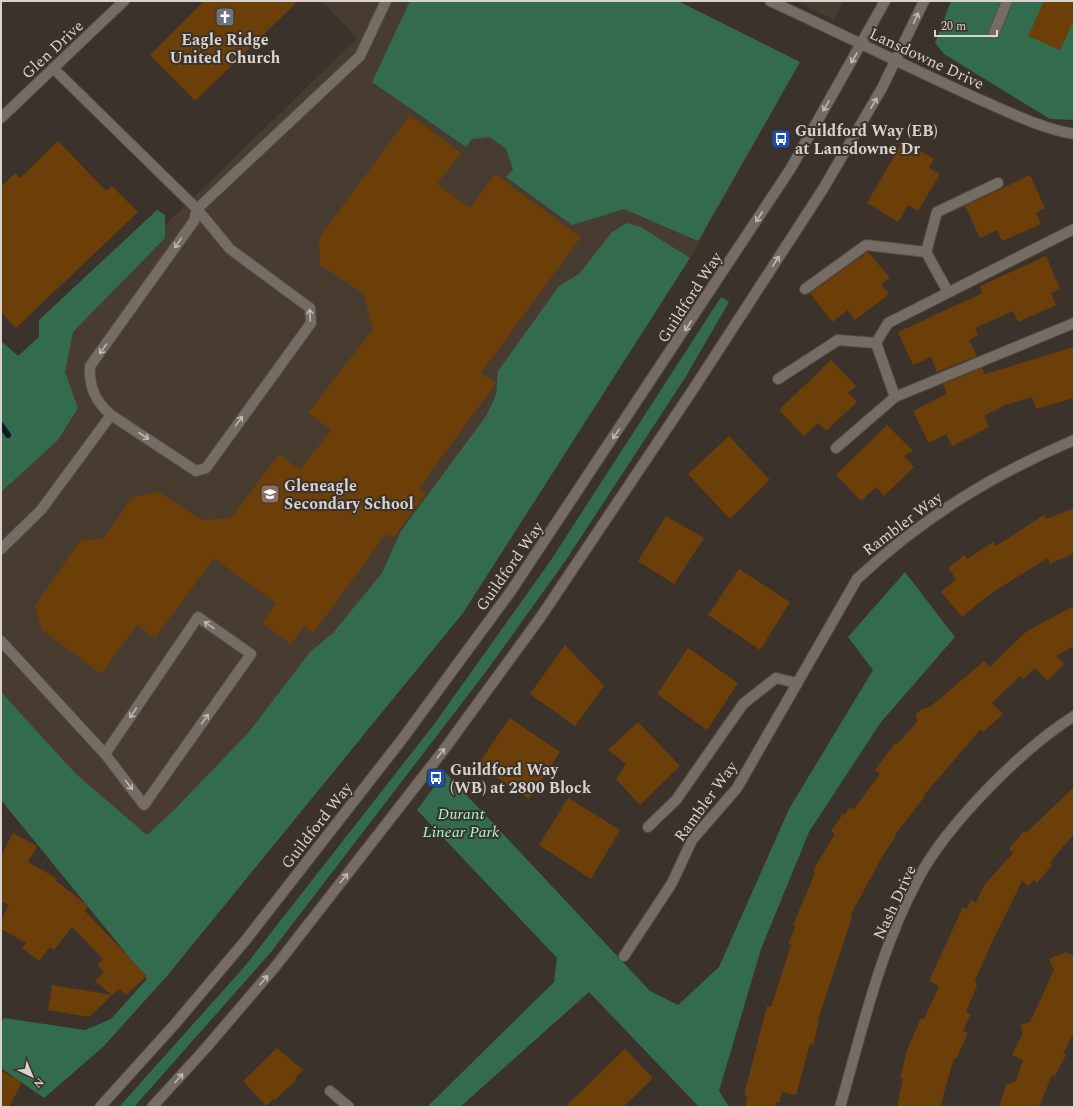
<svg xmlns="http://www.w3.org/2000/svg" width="1075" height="1108" viewBox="0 0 1075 1108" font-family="Spectral,serif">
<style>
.built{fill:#483b2f}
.green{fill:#336b4e}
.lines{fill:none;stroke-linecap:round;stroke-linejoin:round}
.stream{stroke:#0d1d1f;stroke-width:6}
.building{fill:#6c3f08}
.service-casing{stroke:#554e47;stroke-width:12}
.minor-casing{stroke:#554e47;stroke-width:12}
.tertiary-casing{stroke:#554e47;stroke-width:12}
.secondary-casing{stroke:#554e47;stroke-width:12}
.service{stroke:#756c63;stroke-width:10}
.minor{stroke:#756c63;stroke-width:10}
.tertiary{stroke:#756c63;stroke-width:10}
.secondary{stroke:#756c63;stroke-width:10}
.oneway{stroke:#c0b9b3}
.labels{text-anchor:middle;stroke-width:4;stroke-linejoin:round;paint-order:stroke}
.poi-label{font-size:16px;font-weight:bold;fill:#d9d3ce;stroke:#3b322b;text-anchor:start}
.street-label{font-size:16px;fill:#d9d3ce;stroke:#3b322b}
.park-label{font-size:16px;font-style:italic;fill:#a0fcca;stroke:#3b322b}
</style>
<rect width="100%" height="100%" fill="#3b322b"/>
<!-- built -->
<g class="built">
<polygon points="322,1 678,1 800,62 690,258 463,613 167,976 1,800 1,415 29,358 357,38"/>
<polygon points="795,1 843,1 834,20"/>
</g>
<!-- green -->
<g class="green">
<polygon points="410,1 678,1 800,62 698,241 624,209 572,225 506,177 513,169 506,149 490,137 472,139 466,147 372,82"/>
<polygon points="951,1 1074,1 1074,120 1050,119 944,54 935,43"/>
<polygon points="157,210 165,215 165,238 73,332 65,372 78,408 58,440 1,492 1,341 18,356 39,337 39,320"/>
<polygon points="627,223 641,227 690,258 463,613 167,976 103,1047 44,1098 1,1068 1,1022 4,1018 85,1030 111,1019 147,979 1,800 1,692 76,774 147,835 175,809 248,733 310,652 333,633 382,573 401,531 486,416 496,395 498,371 559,286 579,274 612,232"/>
<polygon points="721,297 729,302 685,378 566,560 488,669 271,952 134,1107 119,1107 245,966 435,723 551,560"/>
<polygon points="905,572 955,637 881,722 809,832 761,949 719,1091 729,1107 699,1107 589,992 460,1107 427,1107 554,982 557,958 417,810 445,772 650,991 678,1005 719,967 789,809 873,670 848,637"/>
</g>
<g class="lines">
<!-- stream -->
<polyline class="stream" points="1,425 8,435"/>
</g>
<!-- building -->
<g class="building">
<polygon points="204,1 298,1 195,101 150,55"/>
<polygon points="1044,1 1074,1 1074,20 1060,50 1028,36"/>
<polygon points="410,115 461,153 437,184 470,208 495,174 581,237 481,373 496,383 419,488 426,493 393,538 386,534 313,633 304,626 291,644 262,623 276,603 214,558 155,638 137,625 101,674 42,630 35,606 80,541 104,538 132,497 159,492 201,520 231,518 279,454 300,470 331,430 308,413 373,329 363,293 320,265 319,238"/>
<polygon points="58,141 106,191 112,186 138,212 16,328 1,312 1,187 15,173 20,178"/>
<polygon points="903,141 934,159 929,168 940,174 918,211 908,205 898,222 867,203"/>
<polygon points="1030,175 1045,208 1036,213 1041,224 1002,241 997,230 980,238 965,206"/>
<polygon points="868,252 890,278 881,284 889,294 855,320 848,310 832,322 810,293"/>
<polygon points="1046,256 1060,289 1051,293 1056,305 1018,322 1013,311 975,328 978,335 969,340 977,356 937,372 931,357 913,365 898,332 983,293 980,286"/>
<polygon points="1074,347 1074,398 1036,409 1032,397 1005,405 984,416 989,427 952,446 946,434 929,443 913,411 947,394 943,384 982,368 985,374"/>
<polygon points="831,360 856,386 848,393 857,402 826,431 818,423 804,436 779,410"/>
<polygon points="887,425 913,451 904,456 914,467 884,496 876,487 861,501 836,475"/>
<polygon points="729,436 770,480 730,519 688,474"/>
<polygon points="1074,508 1074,553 1050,564 1048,558 990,594 962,617 941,592 956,579 948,568 964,555 967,559 993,542 996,546 1044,515 1046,519"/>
<polygon points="666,516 704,538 674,584 638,561"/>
<polygon points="739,569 790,602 760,650 708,615"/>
<polygon points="1074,606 1074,646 1056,656 1064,664 1047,681 1035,668 1023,679 1020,676 992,703 1003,714 983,732 981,729 924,795 925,796 895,835 896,836 883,855 850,916 852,917 818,1020 819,1021 813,1045 810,1044 796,1095 782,1092 779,1103 776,1102 775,1107 745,1107 747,1096 744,1095 767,1006 771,1007 791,945 788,944 796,926 793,925 815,873 813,870 835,834 831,831 843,814 845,815 850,807 854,809 880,774 875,770 895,743 897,744 917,722 916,715 920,710 930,707 984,661 990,667 1027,631"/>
<polygon points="565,645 604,686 575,726 530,694"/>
<polygon points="688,648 738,683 707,730 657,694"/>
<polygon points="510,718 560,752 529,799 478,764"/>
<polygon points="638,722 680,766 640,805 616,779 626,764 608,750"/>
<polygon points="1074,787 1074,834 1049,863 1052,865 1037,883 1034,880 1028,886 1022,881 994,938 975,980 977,986 966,1012 971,1014 963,1031 968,1033 956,1059 954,1058 940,1107 897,1107 903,1078 900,1078 907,1050 921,1018 924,1019 939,986 929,981 963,907 967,909 971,900 976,903 985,884 1013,853 1009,849 1024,831 1026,833"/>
<polygon points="568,798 620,830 591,879 539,845"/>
<polygon points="13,833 37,846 28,862 56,878 55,880 88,906 85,911 147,976 126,995 119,989 112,995 95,981 104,972 97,965 103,959 72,927 54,950 50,947 39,961 22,948 26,943 1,929 1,920 9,905 1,901 1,856"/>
<polygon points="1066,952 1074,956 1074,1032 1063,1054 1066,1055 1055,1076 1052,1075 1039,1107 999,1107 1006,1085 1016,1081 1023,1060 1012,1055 1023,1033 1020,1025 1030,1022 1054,970 1049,959"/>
<polygon points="52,985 112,995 89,1017 48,1010"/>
<polygon points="277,1048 303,1070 295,1078 296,1080 275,1100 273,1099 266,1106 243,1081"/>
<polygon points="625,1049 653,1078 623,1107 565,1107"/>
<polygon points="1,1071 22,1082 9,1107 1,1107"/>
</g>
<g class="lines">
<!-- service casing -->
<g class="service-casing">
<g id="service">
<polyline points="994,33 1007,1"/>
<path d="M 53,68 L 197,209 L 230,249 L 310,308 L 311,323 L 206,468 L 196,471 L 111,415 C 95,401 89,387 90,366 L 194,221 L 197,209 L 360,56 L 386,1"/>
<polyline points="805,289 866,245 926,252"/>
<polyline points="948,292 926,252 937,212 998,183"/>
<polyline points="876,343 888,323 1074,229"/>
<polyline points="876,343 895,397"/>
<polyline points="778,379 838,340 876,343"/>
<polyline points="836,448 895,397 1074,323"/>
<polyline points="1,549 41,510 111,415"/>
<polyline points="1,641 105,754 144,805 251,654 198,617 105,754"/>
<polyline points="648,827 676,800 743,704 776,678 797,683"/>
<polyline points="624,956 672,883 692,840 737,788 857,579"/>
<polyline points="330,1091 349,1107"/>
</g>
</g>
<!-- minor casing -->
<g class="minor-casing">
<g id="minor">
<path d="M 857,579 C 922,518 992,475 1074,440"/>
<path d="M 840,1107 C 862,1031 880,949 918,879 C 947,824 1022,749 1074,716"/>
</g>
</g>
<!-- tertiary casing -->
<g class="tertiary-casing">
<g id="tertiary">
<path d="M 770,1 C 838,32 905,66 974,97 C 1007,111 1039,128 1074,134"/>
<polyline points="1,118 124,1"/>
</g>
</g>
<!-- secondary casing -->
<g class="secondary-casing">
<g id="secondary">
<polyline points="100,1107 175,1024 245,941 403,738 511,591 791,168 885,1"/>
<polyline points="152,1107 205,1049 275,967 443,751 540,618 694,388 823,189 882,88 924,1"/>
</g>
</g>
<!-- service -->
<use href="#service" class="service"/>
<!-- minor -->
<use href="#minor" class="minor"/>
<!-- tertiary -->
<use href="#tertiary" class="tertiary"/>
<!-- secondary -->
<use href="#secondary" class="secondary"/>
</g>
<!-- one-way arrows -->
<defs><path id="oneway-shaft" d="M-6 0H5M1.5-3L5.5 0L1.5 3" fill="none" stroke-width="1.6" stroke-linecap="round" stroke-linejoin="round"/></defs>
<g class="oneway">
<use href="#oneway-shaft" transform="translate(916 18) rotate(-66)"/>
<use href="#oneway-shaft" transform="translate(854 58) rotate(121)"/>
<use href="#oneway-shaft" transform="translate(874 103) rotate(-59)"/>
<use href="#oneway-shaft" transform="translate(826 106) rotate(120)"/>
<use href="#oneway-shaft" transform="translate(759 217) rotate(123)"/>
<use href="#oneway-shaft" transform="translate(178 243) rotate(125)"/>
<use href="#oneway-shaft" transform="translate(776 261) rotate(-57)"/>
<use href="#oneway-shaft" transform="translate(310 315) rotate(-93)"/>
<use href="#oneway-shaft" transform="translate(688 326) rotate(123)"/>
<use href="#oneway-shaft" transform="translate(103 349) rotate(125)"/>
<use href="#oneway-shaft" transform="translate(239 421) rotate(-54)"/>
<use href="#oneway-shaft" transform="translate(616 434) rotate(124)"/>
<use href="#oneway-shaft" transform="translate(144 436) rotate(33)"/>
<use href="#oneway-shaft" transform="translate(209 625) rotate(-145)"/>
<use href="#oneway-shaft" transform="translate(133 713) rotate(124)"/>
<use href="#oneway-shaft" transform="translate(205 719) rotate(-55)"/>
<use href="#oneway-shaft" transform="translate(441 753) rotate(-52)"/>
<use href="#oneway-shaft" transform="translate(129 785) rotate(52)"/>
<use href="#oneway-shaft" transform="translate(344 878) rotate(-52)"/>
<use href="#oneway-shaft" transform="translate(264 980) rotate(-49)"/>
<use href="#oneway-shaft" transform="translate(179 1078) rotate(-48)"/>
</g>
<!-- icons -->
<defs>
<g id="church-square" transform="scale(1)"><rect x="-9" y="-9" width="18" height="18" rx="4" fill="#6b7280" stroke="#3b322b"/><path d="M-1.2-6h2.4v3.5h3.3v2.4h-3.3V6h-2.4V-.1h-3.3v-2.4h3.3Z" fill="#fff"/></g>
<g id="bus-square" transform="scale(1)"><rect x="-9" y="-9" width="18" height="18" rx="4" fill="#1a4fb4" stroke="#3b322b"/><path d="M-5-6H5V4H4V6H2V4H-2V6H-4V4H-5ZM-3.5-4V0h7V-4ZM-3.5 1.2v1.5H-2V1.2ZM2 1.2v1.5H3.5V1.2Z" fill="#fff"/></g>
<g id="school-square" transform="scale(1)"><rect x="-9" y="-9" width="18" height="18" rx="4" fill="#8d6e63" stroke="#3b322b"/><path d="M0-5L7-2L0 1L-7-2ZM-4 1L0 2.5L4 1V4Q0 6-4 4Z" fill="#fff"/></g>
</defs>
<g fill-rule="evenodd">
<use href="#church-square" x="225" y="17"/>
<use href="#bus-square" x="781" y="139"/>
<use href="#school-square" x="270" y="494"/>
<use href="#bus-square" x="436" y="778"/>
</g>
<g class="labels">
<!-- poi labels -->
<g class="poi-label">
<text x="225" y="45" text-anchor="middle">Eagle Ridge<tspan x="225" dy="18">United Church</tspan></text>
<text x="795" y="136">Guildford Way (EB)<tspan x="795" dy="18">at Lansdowne Dr</tspan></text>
<text x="284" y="491">Gleneagle<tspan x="284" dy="18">Secondary School</tspan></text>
<text x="450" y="775">Guildford Way<tspan x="450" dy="18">(WB) at 2800 Block</tspan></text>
</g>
<!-- street labels -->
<g class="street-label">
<text transform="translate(52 49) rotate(-43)" y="6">Glen Drive</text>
<text transform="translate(927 58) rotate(25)" y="6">Lansdowne Drive</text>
<text transform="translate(689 297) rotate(-57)" y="6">Guildford Way</text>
<text transform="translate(902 523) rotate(-37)" y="6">Rambler Way</text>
<text transform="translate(509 566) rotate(-55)" y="6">Guildford Way</text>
<text transform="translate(705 801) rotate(-54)" y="6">Rambler Way</text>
<text transform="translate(316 825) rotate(-52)" y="6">Guildford Way</text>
<text transform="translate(894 902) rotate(-65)" y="6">Nash Drive</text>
</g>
<!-- park labels -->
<g class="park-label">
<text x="461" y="819">Durant<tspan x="461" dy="18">Linear Park</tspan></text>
</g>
</g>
<!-- border -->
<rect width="1075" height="1108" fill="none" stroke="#d9d3ce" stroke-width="4"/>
<!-- north arrow -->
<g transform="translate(32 1076) rotate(136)" stroke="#3b322b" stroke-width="3" paint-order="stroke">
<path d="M0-3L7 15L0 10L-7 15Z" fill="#d9d3ce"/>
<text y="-6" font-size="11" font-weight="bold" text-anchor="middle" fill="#d9d3ce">N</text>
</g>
<!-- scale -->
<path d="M935 30v6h62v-6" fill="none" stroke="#d9d3ce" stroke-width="2"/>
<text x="941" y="30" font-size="12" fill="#d9d3ce" stroke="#3b322b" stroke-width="3" paint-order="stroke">20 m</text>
</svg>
